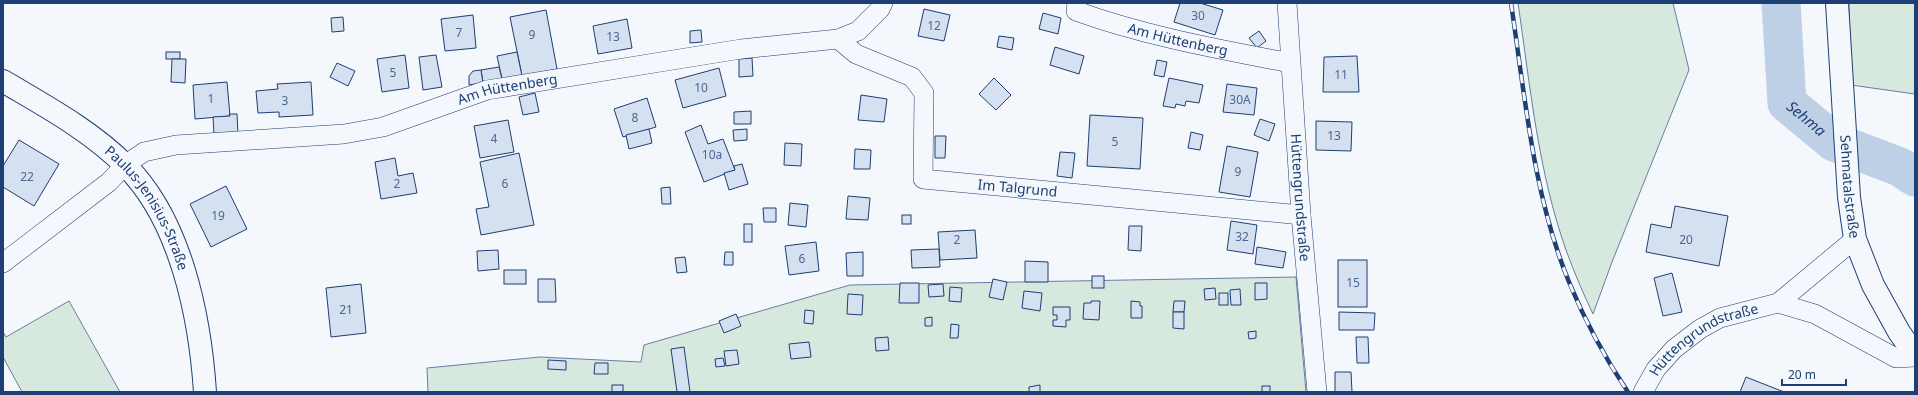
<svg xmlns="http://www.w3.org/2000/svg" width="1918" height="395" viewBox="0 0 1918 395" font-family="'Noto Sans',sans-serif">
<style>
.green{fill:#d7e8df;stroke:#687fa3}
.lines{fill:none;stroke-linecap:round;stroke-linejoin:round}
.river{stroke:#bed0e5;stroke-width:39}
.building{fill:#d5e0f0;stroke:#1d3f73}
.minor-casing{stroke:#1d3f73;stroke-width:20}
.secondary-casing{stroke:#1d3f73;stroke-width:24}
.primary-casing{stroke:#1d3f73;stroke-width:24}
.minor{stroke:#f4f7fb;stroke-width:19}
.secondary{stroke:#f4f7fb;stroke-width:22}
.primary{stroke:#f4f7fb;stroke-width:22}
.rail-casing{stroke:#1d3f73;stroke-width:4.5}
.rail{stroke:#f4f7fb;stroke-width:3;stroke-dasharray:9;stroke-linecap:butt}
.labels{text-anchor:middle;stroke-width:3;stroke-linejoin:round;paint-order:stroke}
.number-label{font-size:12px;fill:#4b6792}
.street-label{font-size:14px;fill:#1d3f73;stroke:#f4f7fb}
.water-label{font-size:15px;font-style:italic;fill:#1d3f73;stroke:#f4f7fb}
</style>
<rect width="100%" height="100%" fill="#f4f7fb"/>
<!-- green -->
<g class="green">
<path d="M 1518,3 L 1673,3 L 1689,70 L 1612,262 L 1593,314 C 1583,293 1574,272 1566,250 C 1538,171 1530,85 1518,3 Z"/>
<polygon points="1849,3 1915,3 1915,94 1851,85"/>
<polygon points="1296,277 1306,392 428,392 427,368 540,357 641,362 644,345 850,285"/>
<polygon points="69,301 120,392 22,392 3,357 3,332 6,337"/>
</g>
<g class="lines">
<!-- river -->
<path class="river" id="s1" d="M 1781,3 L 1787,103 L 1834,142 L 1900,167 L 1915,177"/>
</g>
<!-- building -->
<g class="building">
<polygon points="1180,3 1200,3 1223,10 1215,35 1174,22"/>
<polygon points="924,9 950,15 944,41 918,36"/>
<polygon points="546,10 557,69 522,76 510,17"/>
<polygon points="1043,13 1061,18 1058,34 1039,29"/>
<polygon points="473,15 476,48 445,51 441,19"/>
<polygon points="343,17 344,31 332,32 331,18"/>
<polygon points="627,19 632,48 598,54 593,26"/>
<polygon points="701,30 702,42 690,43 690,31"/>
<polygon points="1259,31 1266,41 1257,48 1249,38"/>
<polygon points="999,36 1014,38 1012,50 997,47"/>
<polygon points="1055,47 1084,56 1079,74 1050,65"/>
<rect x="166" y="52" width="14" height="7"/>
<polygon points="517,52 522,76 502,79 497,56"/>
<polygon points="405,55 409,88 382,92 377,59"/>
<polygon points="436,55 442,87 423,90 419,57"/>
<polygon points="1357,56 1359,92 1323,92 1324,57"/>
<polygon points="752,58 753,76 739,77 739,59"/>
<polygon points="172,59 186,59 185,83 171,82"/>
<polygon points="1157,60 1167,62 1164,77 1154,75"/>
<polygon points="337,63 355,71 348,86 330,77"/>
<polygon points="499,67 502,79 483,83 481,70"/>
<polygon points="719,68 726,96 683,108 675,80"/>
<polygon points="481,70 483,83 469,85 469,76 473,71"/>
<polygon points="994,78 1011,95 996,110 979,94"/>
<polygon points="1169,78 1203,85 1199,103 1186,101 1185,106 1176,104 1175,108 1163,106"/>
<polygon points="227,82 230,116 195,119 193,85"/>
<polygon points="311,82 313,115 279,117 279,112 258,113 256,91 278,89 277,84"/>
<polygon points="1227,84 1257,88 1254,115 1223,112"/>
<polygon points="535,93 539,112 523,115 519,97"/>
<polygon points="861,95 887,99 884,122 858,120"/>
<polygon points="647,98 656,127 623,137 614,109"/>
<polygon points="751,111 751,124 734,124 734,112"/>
<polygon points="229,114 237,114 238,134 214,135 213,117 230,116"/>
<polygon points="1090,115 1143,118 1140,169 1087,166"/>
<polygon points="1260,119 1275,124 1269,141 1254,135"/>
<polygon points="508,120 514,152 480,158 474,126"/>
<polygon points="1316,121 1352,122 1351,151 1316,150"/>
<polygon points="701,125 708,144 723,139 735,170 704,182 685,132"/>
<polygon points="649,129 652,143 629,149 626,135"/>
<polygon points="747,129 747,140 734,141 733,130"/>
<polygon points="1191,132 1203,135 1200,150 1188,148"/>
<polygon points="935,136 946,136 945,158 935,158"/>
<polygon points="19,140 59,164 34,206 3,187 3,166"/>
<polygon points="785,143 802,144 801,166 784,165"/>
<polygon points="1227,146 1258,152 1250,197 1219,192"/>
<polygon points="855,149 871,150 870,169 854,169"/>
<polygon points="1060,152 1075,153 1072,178 1057,176"/>
<polygon points="519,153 534,225 481,235 476,209 489,207 480,162"/>
<polygon points="395,158 398,176 413,173 417,193 381,199 375,162"/>
<polygon points="742,164 748,184 729,190 724,173 735,170 734,166"/>
<polygon points="226,186 247,229 211,247 190,204"/>
<polygon points="670,187 671,204 662,204 661,188"/>
<polygon points="848,196 870,198 868,220 846,219"/>
<polygon points="790,203 808,205 806,227 788,225"/>
<polygon points="1675,206 1728,216 1719,266 1646,252 1651,224 1671,228"/>
<polygon points="763,208 776,208 776,222 764,222"/>
<rect x="902" y="215" width="9" height="9"/>
<polygon points="1231,221 1257,225 1253,254 1227,250"/>
<rect x="744" y="224" width="8" height="18"/>
<polygon points="1129,226 1142,226 1141,251 1128,250"/>
<polygon points="975,230 977,258 940,260 938,232"/>
<polygon points="816,242 819,271 789,275 785,246"/>
<polygon points="1257,247 1286,252 1283,268 1255,264"/>
<polygon points="939,249 940,267 912,268 911,250"/>
<polygon points="498,250 499,269 478,271 477,251"/>
<polygon points="725,252 733,252 733,265 724,265"/>
<polygon points="863,252 863,276 847,276 846,253"/>
<polygon points="685,257 687,272 677,273 675,258"/>
<rect x="1338" y="260" width="29" height="47"/>
<polygon points="1025,261 1048,262 1048,282 1025,282"/>
<rect x="504" y="270" width="22" height="14"/>
<polygon points="1672,273 1682,312 1663,316 1654,278"/>
<rect x="1092" y="276" width="12" height="12"/>
<polygon points="538,279 555,279 556,302 538,302"/>
<polygon points="993,279 1007,282 1003,300 989,297"/>
<polygon points="900,283 919,283 919,303 899,303"/>
<polygon points="1255,283 1267,283 1267,299 1255,300"/>
<polygon points="361,284 366,333 331,337 326,288"/>
<polygon points="943,284 944,296 929,297 928,285"/>
<polygon points="950,287 962,288 961,302 949,301"/>
<polygon points="1215,288 1216,299 1205,300 1204,289"/>
<polygon points="1240,289 1241,305 1231,305 1230,290"/>
<polygon points="1024,291 1042,293 1040,311 1022,308"/>
<rect x="1219" y="293" width="9" height="12"/>
<polygon points="848,294 863,295 862,315 847,314"/>
<polygon points="1091,301 1100,301 1099,320 1083,319 1084,303 1091,303"/>
<polygon points="1131,301 1140,302 1140,306 1142,306 1142,318 1131,318"/>
<polygon points="1174,301 1185,301 1184,312 1173,312"/>
<polygon points="1053,307 1070,307 1070,320 1066,320 1066,327 1053,326 1053,320 1057,320 1057,315 1053,315"/>
<polygon points="805,310 814,311 813,324 804,323"/>
<polygon points="1173,312 1184,312 1184,329 1173,328"/>
<polygon points="1339,312 1375,313 1374,330 1339,330"/>
<polygon points="736,314 741,326 724,333 719,321"/>
<polygon points="932,317 932,326 925,326 925,318"/>
<polygon points="951,324 959,325 958,338 950,338"/>
<polygon points="1256,331 1256,338 1249,339 1248,332"/>
<polygon points="888,337 889,350 876,351 875,338"/>
<polygon points="1356,337 1368,337 1369,363 1357,363"/>
<polygon points="809,342 811,357 791,359 789,344"/>
<polygon points="684,347 690,392 677,392 671,349"/>
<polygon points="737,350 739,364 726,366 724,351"/>
<polygon points="723,358 725,366 716,367 715,359"/>
<polygon points="548,360 566,361 566,370 548,369"/>
<polygon points="595,363 608,363 608,374 594,374"/>
<polygon points="1335,372 1351,372 1352,392 1335,392"/>
<polygon points="1746,377 1784,392 1740,392"/>
<rect x="612" y="385" width="11" height="7"/>
<polygon points="1040,385 1040,392 1029,392 1029,387"/>
<rect x="1262" y="386" width="8" height="6"/>
</g>
<g class="lines">
<!-- minor casing -->
<g class="minor-casing">
<g id="minor">
<path id="s2" d="M 1077,3 L 1076,11 C 1145,36 1218,49 1290,63"/>
<path id="s3" d="M 1287,3 L 1301,215 L 1317,392"/>
<path id="s4" d="M 838,39 L 856,54 L 912,77 L 924,93 L 923,179 L 1301,215"/>
<path id="s5" d="M 3,263 L 109,182 L 125,165 L 144,152 L 176,145 L 344,134 L 383,127 L 487,90 L 741,49 L 838,39 L 858,31 L 880,9 L 883,3"/>
<polyline points="1778,303 1815,314 1896,358 1915,357"/>
<path id="s6" d="M 1643,392 L 1656,369 L 1674,349 L 1700,329 L 1720,318 L 1778,303 L 1855,239"/>
</g>
</g>
<!-- secondary casing -->
<g class="secondary-casing">
<g id="secondary">
<path id="s7" d="M 1837,3 L 1849,197 L 1855,239 L 1873,285 L 1899,332 L 1915,355"/>
</g>
</g>
<!-- primary casing -->
<g class="primary-casing">
<g id="primary">
<path id="s8" d="M 3,81 C 45,106 90,130 125,165 C 181,220 200,317 205,392"/>
</g>
</g>
<!-- minor -->
<use href="#minor" class="minor"/>
<!-- secondary -->
<use href="#secondary" class="secondary"/>
<!-- primary -->
<use href="#primary" class="primary"/>
<!-- rail casing -->
<g class="rail-casing">
<path id="rail" d="M 1511,3 C 1525,96 1533,195 1569,282 C 1585,321 1605,358 1628,392"/>
</g>
<!-- rail -->
<use href="#rail" class="rail"/>
</g>
<g class="labels">
<!-- number labels -->
<g class="number-label">
<text x="1198" y="20">30</text>
<text x="934" y="30">12</text>
<text x="459" y="37">7</text>
<text x="532" y="39">9</text>
<text x="613" y="41">13</text>
<text x="393" y="77">5</text>
<text x="1341" y="79">11</text>
<text x="701" y="92">10</text>
<text x="211" y="103">1</text>
<text x="1240" y="104">30A</text>
<text x="285" y="105">3</text>
<text x="635" y="122">8</text>
<text x="1334" y="140">13</text>
<text x="494" y="143">4</text>
<text x="1115" y="146">5</text>
<text x="712" y="159">10a</text>
<text x="1238" y="176">9</text>
<text x="27" y="181">22</text>
<text x="397" y="188">2</text>
<text x="505" y="188">6</text>
<text x="218" y="220">19</text>
<text x="1242" y="241">32</text>
<text x="957" y="244">2</text>
<text x="1686" y="244">20</text>
<text x="802" y="263">6</text>
<text x="1353" y="287">15</text>
<text x="346" y="314">21</text>
</g>
<!-- street labels -->
<g class="street-label">
<text dy="5" stroke="none"><textPath href="#s2" startOffset="114">Am Hüttenberg</textPath></text>
<text dy="5" stroke="none"><textPath href="#s5" startOffset="551">Am Hüttenberg</textPath></text>
<text dy="5" stroke="none"><textPath href="#s7" startOffset="184">Sehmatalstraße</textPath></text>
<text dy="5" stroke="none"><textPath href="#s4" startOffset="285">Im Talgrund</textPath></text>
<text dy="5" stroke="none"><textPath href="#s3" startOffset="195">Hüttengrundstraße</textPath></text>
<text dy="5" stroke="none"><textPath href="#s8" startOffset="197">Paulus-Jenisius-Straße</textPath></text>
<text dy="5" stroke="none"><textPath href="#s6" startOffset="84">Hüttengrundstraße</textPath></text>
</g>
<!-- water labels -->
<g class="water-label">
<text dy="5" stroke="none"><textPath href="#s1" startOffset="125">Sehma</textPath></text>
</g>
</g>
<!-- border -->
<rect width="1918" height="395" fill="none" stroke="#1d3f73" stroke-width="8"/>
<!-- scale -->
<path d="M1782 379v6h64v-6" fill="none" stroke="#1d3f73" stroke-width="2"/>
<text x="1788" y="379" font-size="12" fill="#1d3f73" stroke="#f4f7fb" stroke-width="3" paint-order="stroke">20 m</text>
</svg>
